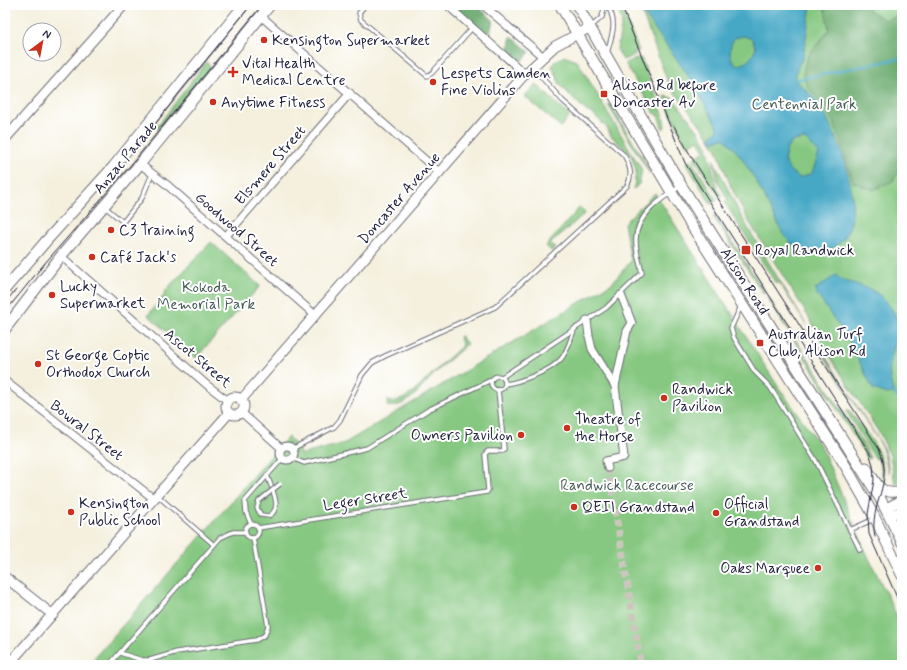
<svg xmlns="http://www.w3.org/2000/svg" width="907" height="670" viewBox="0 0 907 670" font-family="Mynerve,sans-serif">
<style>
.green{fill:#86c881;stroke:#54755e}
.forest{fill:#6cac6f;stroke:#476755}
.water{fill:#47a8c6;stroke:#346580;fill-rule:evenodd}
.lines{fill:none;stroke-linecap:round;stroke-linejoin:round}
.stream{stroke:#47a8c6;stroke-width:2.5}
.street-tunnel{stroke:#cbc7bd;stroke-width:7;stroke-dasharray:7 3.5;stroke-linecap:butt}
.lane-casing{stroke:#6c6a74;stroke-width:5.5}
.street-casing{stroke:#6c6a74;stroke-width:9}
.secondary-casing{stroke:#6c6a74;stroke-width:11}
.primary-casing{stroke:#6c6a74;stroke-width:12}
.lane{stroke:#fff;stroke-width:3.5}
.street{stroke:#fff;stroke-width:7}
.secondary{stroke:#fff;stroke-width:9}
.primary{stroke:#fff;stroke-width:10}
.tram{stroke:#22223b;stroke-width:1}
.lane-bridge-casing{stroke:#6c6a74;stroke-width:5.5;stroke-linecap:butt}
.lane-bridge{stroke:#fff;stroke-width:3.5}
.poi-dot{fill:#c8321e;stroke:#fff;stroke-width:1.5}
.labels{text-anchor:middle;stroke-width:4;stroke-linejoin:round;paint-order:stroke}
.poi-label{font-size:15px;fill:#22223b;stroke:#fff;text-anchor:start}
.park-label{font-size:15px;fill:#455c54;stroke:#fff}
.street-label{font-size:15px;fill:#22223b;stroke:#fff}
</style>
<rect width="100%" height="100%" fill="#fff"/>
<filter id="ink" filterUnits="userSpaceOnUse"><feTurbulence type="fractalNoise" baseFrequency=".025" numOctaves="2"/><feDisplacementMap in="SourceGraphic" scale="8" xChannelSelector="R" yChannelSelector="G"/><feConvolveMatrix kernelMatrix="1 2 1 2 8 2 1 2 1" color-interpolation-filters="sRGB"/></filter>
<filter id="wash" filterUnits="userSpaceOnUse"><feTurbulence type="fractalNoise" baseFrequency=".012" numOctaves="4" result="noise"/><feDisplacementMap in="SourceGraphic" scale="16" xChannelSelector="R" yChannelSelector="G"/><feGaussianBlur stdDeviation="0.9" result="paint"/><feColorMatrix in="noise" values="0 0 0 0 0 0 0 0 0 0 0 0 0 0 0 0 0 1.4 0 .05"/><feComposite in="paint" operator="in"/></filter>
<g filter="url(#wash)">
<rect width="100%" height="100%" fill="#f5f0de"/>
<!-- green -->
<g class="green">
<polygon points="617,5 620,5 639,51 635,50 635,55 623,60 617,50 622,22"/>
<polygon points="639,5 902,5 902,483 895,483 890,455 880,434 825,349 811,321 748,220 731,187 717,150 705,131 669,85"/>
<polygon points="565,56 578,62 642,170 639,184 634,189 636,170 631,155 611,136 607,128 593,114 586,111 560,85 552,66 555,61"/>
<polygon points="636,59 641,58 663,114 665,127 663,129 657,113 655,114 653,111 625,63"/>
<polygon points="206,62 211,66 158,129 156,128"/>
<polygon points="536,84 570,116 561,127 524,96"/>
<polygon points="665,96 673,98 699,132 707,146 717,188 722,197 720,198 694,158 705,151 698,140 687,146 667,106 668,105"/>
<polygon points="610,104 649,169 650,174 608,105"/>
<polygon points="713,159 742,218 807,326 779,282 776,284 725,203 728,200 718,182"/>
<polygon points="691,160 717,200 711,204 686,163"/>
<polygon points="655,193 779,388 821,446 865,550 902,626 902,665 88,665 288,437 299,448 300,455 345,443 612,283 631,261 624,223"/>
<polygon points="580,207 585,213 551,243 555,248 551,251 546,246"/>
<polygon points="715,215 765,292 763,293 713,216"/>
<polygon points="211,242 260,286 196,358 148,315 163,297 166,290"/>
<polygon points="767,297 768,297 865,447 870,458 868,459"/>
<path d="M 461,336 L 467,344 C 457,353 447,362 437,371 C 423,384 409,409 387,406 L 388,400 L 391,402 C 411,400 423,382 436,370 C 444,362 453,354 461,347 L 462,343 L 459,337 Z"/>
<polygon points="817,343 881,444 886,455 889,473 881,444 816,344"/>
<path d="M 848,409 C 864,431 884,448 883,477 L 879,458 L 876,459 C 866,446 856,426 846,411 Z"/>
</g>
<!-- forest -->
<g class="forest">
<polygon points="452,5 476,5 493,20 489,38"/>
<path d="M 824,5 L 862,5 L 885,20 L 902,15 L 902,166 L 893,181 L 873,190 L 853,182 C 845,159 838,127 825,107 C 815,94 802,86 804,68 C 806,54 821,40 829,30 Z"/>
<polygon points="511,36 530,52 519,64 507,54"/>
</g>
<!-- water -->
<g class="water">
<path d="M 638,5 L 811,5 L 803,57 L 797,69 L 795,80 C 803,88 814,96 820,106 C 840,139 877,229 829,250 C 817,255 798,249 789,241 C 783,236 779,225 775,218 C 766,200 757,181 746,165 C 741,155 732,147 725,139 L 722,138 L 713,142 L 710,137 L 718,130 L 718,128 L 692,81 ZM 744,36 L 752,39 L 756,48 C 751,59 748,64 736,65 C 728,57 729,47 734,38 ZM 805,139 L 819,153 L 812,173 L 800,178 L 790,171 L 784,160 L 787,148 L 793,141 Z"/>
<path d="M 836,275 L 840,279 C 851,283 865,286 875,292 C 887,299 901,318 898,333 C 892,357 885,368 894,393 L 887,394 L 873,389 L 848,339 L 816,293 L 816,289 Z"/>
</g>
<g class="lines">
<!-- stream -->
<g class="stream">
<polyline points="795,80 902,58"/>
<polyline points="894,393 902,402"/>
</g>
</g>
</g>
<g filter="url(#ink)">
<g class="lines">
<!-- street-tunnel -->
<polyline class="street-tunnel" points="608,468 641,665"/>
<!-- lane casing -->
<g class="lane-casing">
<g id="lane">
<polyline points="365,5 359,13 361,20 427,76 432,73 472,28"/>
<polyline points="592,26 602,17 605,5"/>
<path d="M 607,53 C 612,35 618,22 607,5"/>
<polyline points="105,207 123,222 142,198 152,174"/>
<polyline points="741,306 731,328 734,338 755,372 770,387 816,461 860,550"/>
<circle cx="498" cy="383" r="7"/>
<path d="M 502,377 L 606,308 L 642,273 C 640,263 636,252 636,242 C 634,216 662,198 681,186"/>
<path d="M 505,384 C 520,382 551,371 561,359 C 568,351 571,337 575,328"/>
<path d="M 292,449 L 334,427 L 340,420 L 362,375 L 372,363 L 385,356 L 495,307 L 627,186 C 633,175 630,166 624,155 L 563,101 L 533,68"/>
<polyline points="292,458 304,463 367,448 428,410 491,380"/>
<polyline points="267,475 273,491"/>
<polyline points="158,496 214,545"/>
<polyline points="251,524 246,512 245,501 282,459"/>
<circle cx="252" cy="531" r="7"/>
<polyline points="258,528 487,492 488,490 485,454 488,451 502,451 504,449 498,390"/>
<polyline points="850,530 874,519"/>
<polyline points="120,653 142,660 150,660 177,652 256,640 265,635 268,626 253,538"/>
<polyline points="109,665 220,538 233,532 246,532"/>
</g>
</g>
<!-- street casing -->
<g class="street-casing">
<g id="street">
<polyline points="447,5 525,74"/>
<polyline points="483,5 542,56"/>
<polyline points="261,16 440,173"/>
<polyline points="140,164 166,184 315,315"/>
<polyline points="226,236 350,93"/>
<polyline points="61,256 207,385 228,401"/>
<polyline points="587,320 589,336 592,349 615,386 624,457 606,461 608,468"/>
<polyline points="5,381 154,499"/>
<polyline points="615,386 627,331 632,323 621,295"/>
<polyline points="241,412 281,448"/>
<circle cx="287" cy="453" r="7"/>
</g>
</g>
<!-- secondary casing -->
<g class="secondary-casing">
<g id="secondary">
<polyline points="5,139 124,5"/>
<circle cx="235" cy="406" r="9"/>
<polyline points="241,400 525,74 555,46 589,28"/>
<path d="M 866,467 C 877,482 880,497 902,491"/>
<polyline points="886,508 902,500"/>
<polyline points="890,515 902,511"/>
<polyline points="5,577 53,615"/>
<polyline points="8,665 229,413"/>
</g>
</g>
<!-- primary casing -->
<g class="primary-casing">
<g id="primary">
<polyline points="560,5 688,220 845,465 874,516 902,575"/>
<polyline points="577,5 681,185 880,498 902,542"/>
<polyline points="5,289 47,240 114,166 244,5"/>
<polyline points="5,329 61,256 140,164 270,5"/>
</g>
</g>
<!-- lane -->
<use href="#lane" class="lane"/>
<!-- street -->
<use href="#street" class="street"/>
<!-- secondary -->
<use href="#secondary" class="secondary"/>
<!-- primary -->
<use href="#primary" class="primary"/>
<!-- tram -->
<g class="tram">
<polyline points="621,5 685,163 869,452 873,465 874,480 868,514 869,534 902,609"/>
<path d="M 674,126 L 692,158 L 879,449 C 895,484 868,504 875,537"/>
<polyline points="134,152 179,93 251,5"/>
<polyline points="5,302 16,290"/>
<polyline points="5,312 45,263 129,167 262,5"/>
</g>
<!-- lane-bridge casing -->
<g class="lane-bridge-casing">
<path id="lane-bridge" d="M 273,491 C 276,500 279,510 269,516 L 261,515 L 257,508 L 259,501 L 280,484"/>
</g>
<!-- lane-bridge -->
<use href="#lane-bridge" class="lane-bridge"/>
</g>
</g>
<!-- markers -->
<g class="poi-dot">
<circle cx="264" cy="40" r="4"/>
<path d="M231 66h4v4h4v4h-4v4h-4v-4h-4v-4h4z"/>
<circle cx="433" cy="82" r="4"/>
<rect x="600" y="90" width="8" height="8" rx="2"/>
<circle cx="213" cy="102" r="4"/>
<circle cx="111" cy="230" r="4"/>
<rect x="741" y="245" width="10" height="10" rx="2"/>
<circle cx="92" cy="257" r="4"/>
<circle cx="52" cy="295" r="4"/>
<rect x="756" y="339" width="8" height="8" rx="2"/>
<circle cx="38" cy="364" r="4"/>
<circle cx="664" cy="398" r="4"/>
<circle cx="567" cy="428" r="4"/>
<circle cx="521" cy="435" r="4"/>
<circle cx="574" cy="507" r="4"/>
<circle cx="71" cy="512" r="4"/>
<circle cx="716" cy="513" r="4"/>
<circle cx="818" cy="568" r="4"/>
</g>
<g class="labels">
<!-- poi labels -->
<g class="poi-label">
<text x="272" y="45">Kensington Supermarket</text>
<text x="242" y="68">Vital Health<tspan x="242" dy="17">Medical Centre</tspan></text>
<text x="441" y="78">Lespets Camden<tspan x="441" dy="17">Fine Violins</tspan></text>
<text x="612" y="90">Alison Rd before<tspan x="612" dy="17">Doncaster Av</tspan></text>
<text x="221" y="107">Anytime Fitness</text>
<text x="119" y="235">C3 Training</text>
<text x="755" y="255">Royal Randwick</text>
<text x="100" y="262">Café Jack's</text>
<text x="60" y="291">Lucky<tspan x="60" dy="17">Supermarket</tspan></text>
<text x="768" y="339">Australian Turf<tspan x="768" dy="17">Club, Alison Rd</tspan></text>
<text x="46" y="360">St George Coptic<tspan x="46" dy="17">Orthodox Church</tspan></text>
<text x="672" y="394">Randwick<tspan x="672" dy="17">Pavilion</tspan></text>
<text x="575" y="424">Theatre of<tspan x="575" dy="17">the Horse</tspan></text>
<text x="513" y="440" text-anchor="end">Owners Pavilion</text>
<text x="79" y="508">Kensington<tspan x="79" dy="17">Public School</tspan></text>
<text x="724" y="509">Official<tspan x="724" dy="17">Grandstand</tspan></text>
<text x="582" y="512">QEII Grandstand</text>
<text x="810" y="573" text-anchor="end">Oaks Marquee</text>
</g>
<!-- park labels -->
<g class="park-label">
<text x="804" y="109">Centennial Park</text>
<text x="206" y="292">Kokoda<tspan x="206" dy="17">Memorial Park</tspan></text>
<text x="627" y="490">Randwick Racecourse</text>
</g>
<!-- street labels -->
<g class="street-label">
<text transform="translate(125 157) rotate(-50)" y="5">Anzac Parade</text>
<text transform="translate(270 165) rotate(-49)" y="5">Elsmere Street</text>
<text transform="translate(399 198) rotate(-49)" y="5">Doncaster Avenue</text>
<text transform="translate(237 229) rotate(41)" y="5">Goodwood Street</text>
<text transform="translate(745 281) rotate(57)" y="5">Alison Road</text>
<text transform="translate(198 358) rotate(40)" y="5">Ascot Street</text>
<text transform="translate(87 430) rotate(38)" y="5">Bowral Street</text>
<text transform="translate(365 499) rotate(-9)" y="5">Leger Street</text>
</g>
</g>
<!-- margin -->
<rect width="907" height="670" fill="none" stroke="#fff" stroke-width="20"/>
<!-- north arrow -->
<g transform="translate(42 42) rotate(32)"><circle r="19" fill="#ffffff" stroke="#a7a7b1"/>
<path d="M0-3L7 15L0 10L-7 15Z" fill="#c8321e"/>
<text y="-6" font-size="11" font-weight="bold" text-anchor="middle" fill="#22223b">N</text>
</g>
</svg>
